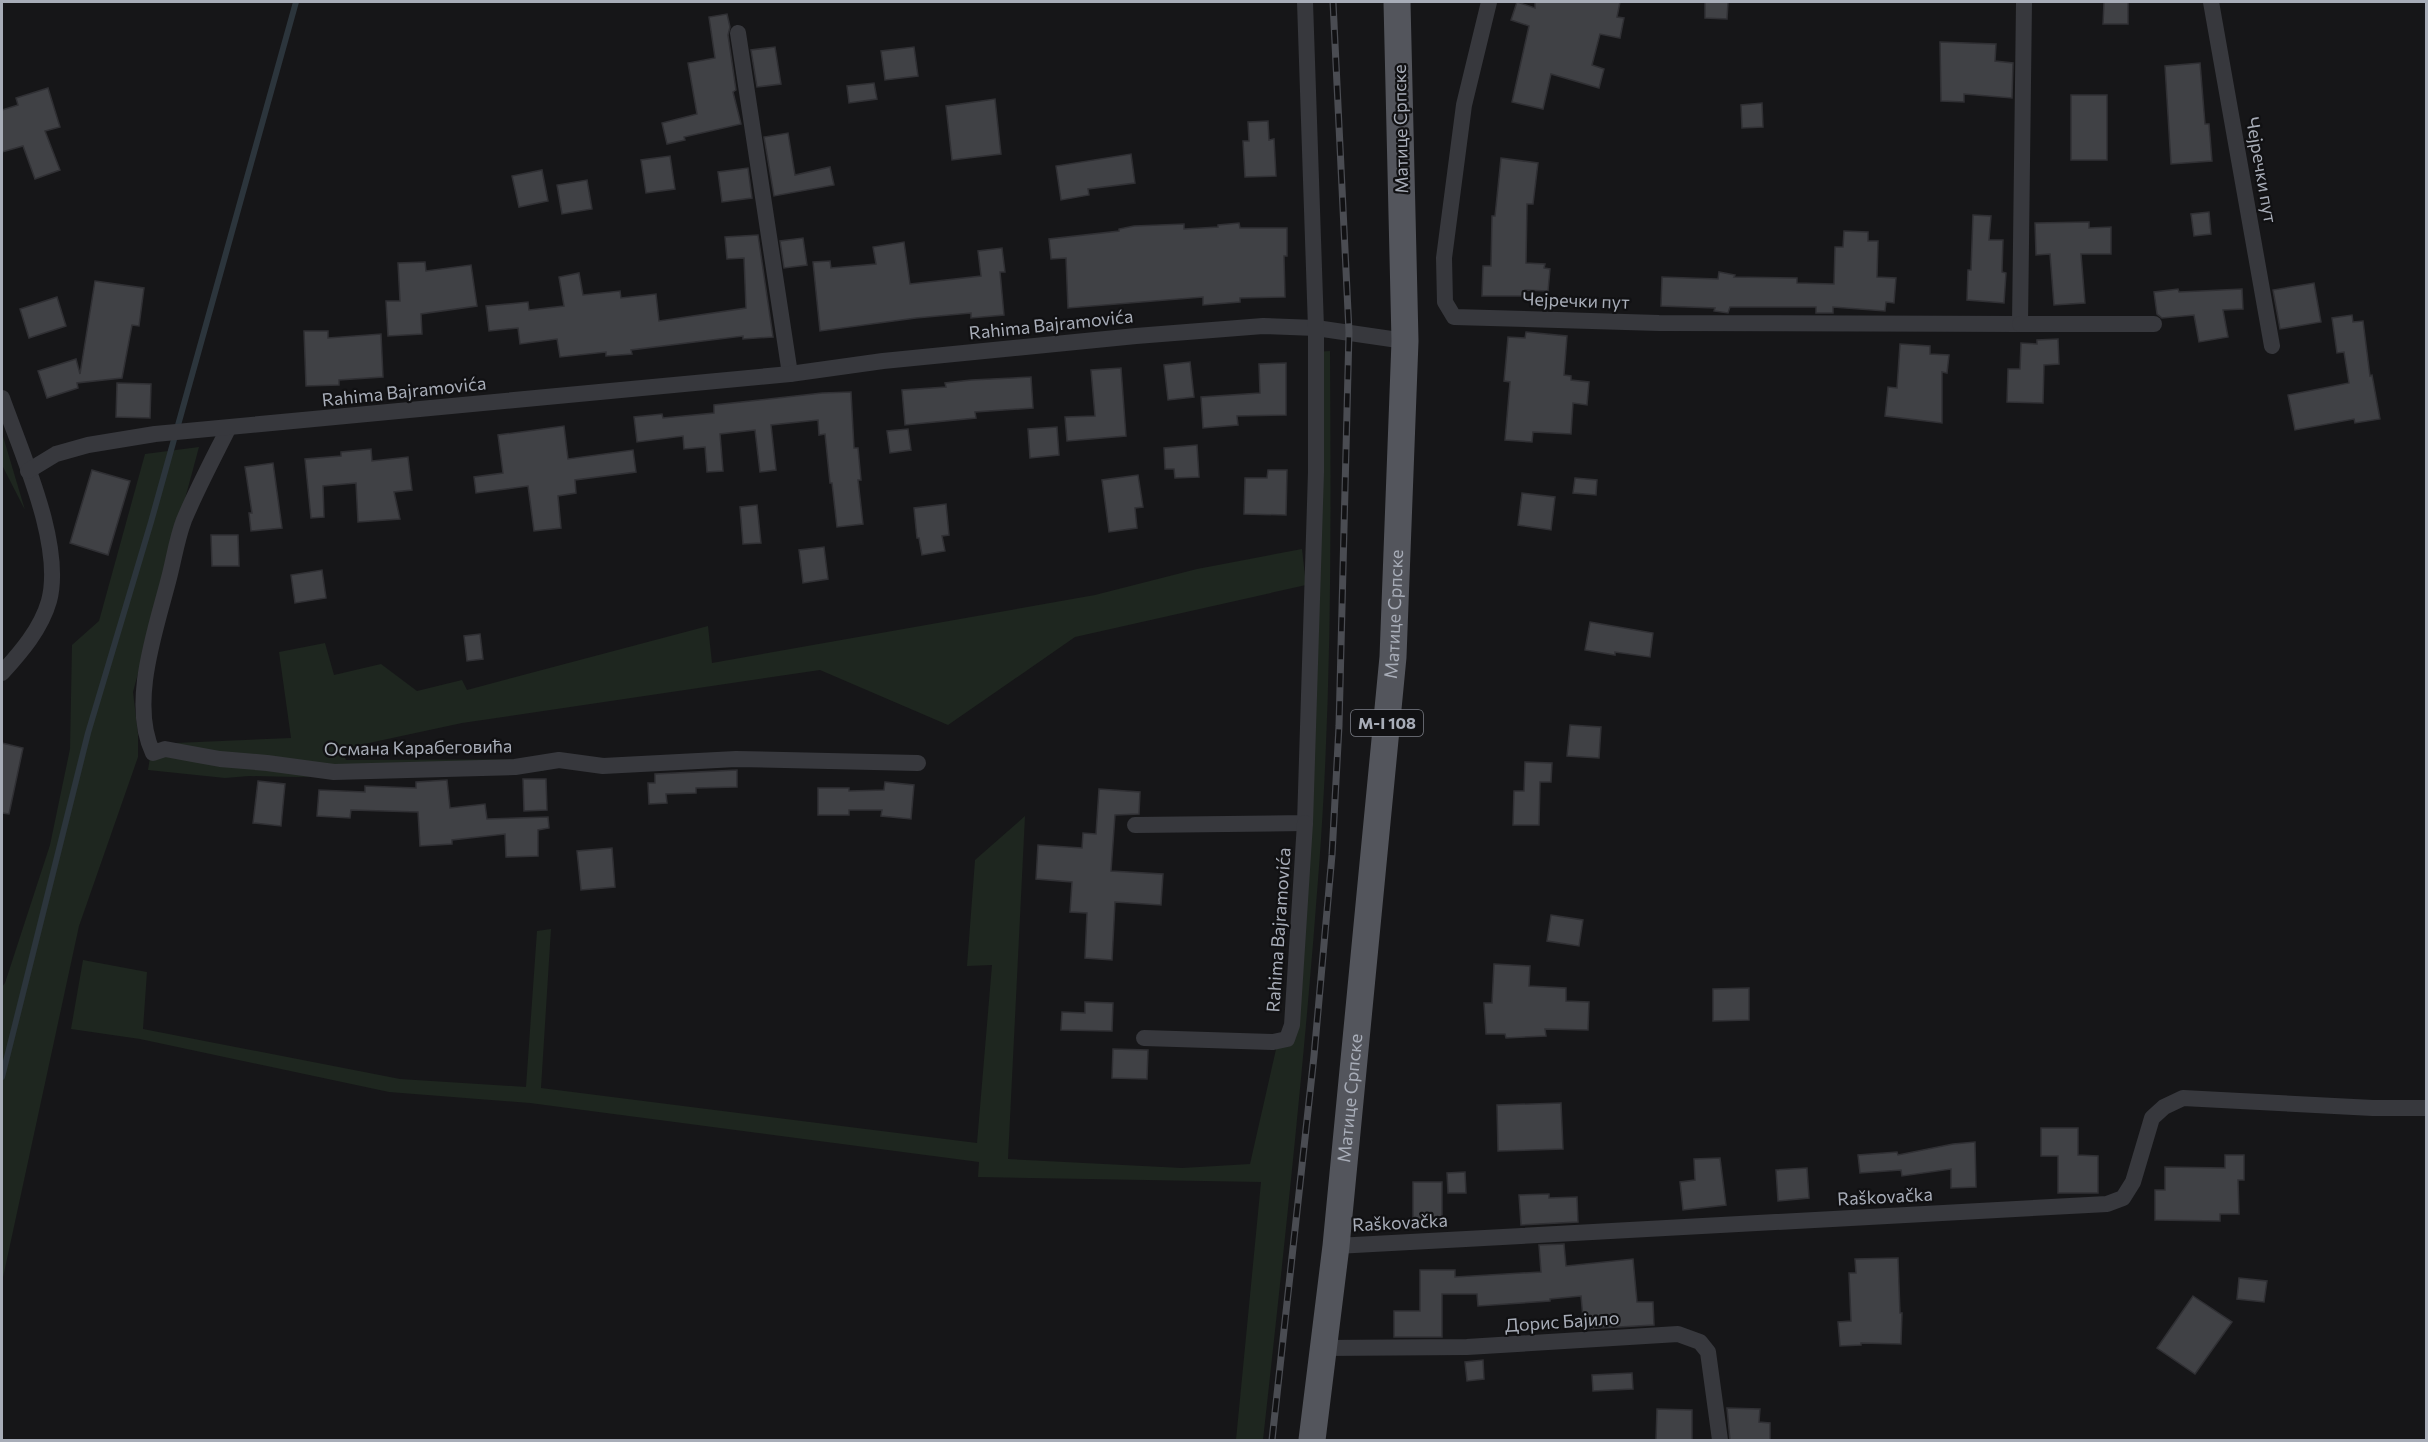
<svg xmlns="http://www.w3.org/2000/svg" width="2428" height="1442" viewBox="0 0 2428 1442" font-family="Commissioner,sans-serif">
<style>
.green{fill:#1e261f}
.lines{fill:none;stroke-linecap:round;stroke-linejoin:round}
.stream{stroke:#2c353c;stroke-width:6}
.building{fill:#404145;stroke:#303034;stroke-width:1.5}
.minor{stroke:#37383d;stroke-width:16}
.primary{stroke:#53555c;stroke-width:27}
.rail-casing{stroke:#4a4c52;stroke-width:7}
.rail{stroke:#111113;stroke-width:4.5;stroke-dasharray:14;stroke-linecap:butt}
.labels{text-anchor:middle;stroke-width:4.5;stroke-linejoin:round;paint-order:stroke}
.shield{fill:#111113;stroke:#7b7e86;stroke-width:1.5}
.shield-label{font-size:16px;font-weight:bold;fill:#a8adb8}
.street-label{font-size:18px;fill:#a8adb8;stroke:#111113}
</style>
<rect width="100%" height="100%" fill="#161618"/>
<!-- green -->
<g class="green">
<path d="M 1330,351 C 1331,523 1332,695 1319,867 C 1305,1058 1284,1250 1263,1440 L 1236,1440 L 1261,1182 L 978,1177 L 979,1162 L 530,1103 L 389,1092 L 140,1039 L 71,1029 L 83,960 L 147,972 L 143,1029 L 400,1079 L 526,1087 L 537,931 L 551,929 L 541,1088 L 977,1143 L 992,965 L 967,966 L 975,860 L 1025,816 L 1008,1159 L 1182,1168 L 1250,1164 L 1279,1036 L 1292,1037 L 1315,352 Z"/>
<polygon points="2,433 25,510 2,465"/>
<polygon points="199,447 133,692 138,734 138,757 79,926 2,1282 2,987 5,983 50,845 70,749 72,645 99,621 145,454"/>
<polygon points="1302,549 1306,585 1075,637 948,725 820,670 462,723 341,749 346,760 535,759 544,771 296,777 249,776 225,778 148,770 152,744 291,738 279,652 325,643 334,675 381,664 417,691 462,680 467,690 708,626 712,663 1095,595 1197,569"/>
</g>
<g class="lines">
<!-- stream -->
<polyline class="stream" points="2,1077 88,733 151,522 296,2"/>
</g>
<!-- building -->
<g class="building">
<polygon points="1517,2 1535,8 1535,2 1620,2 1617,17 1624,18 1620,38 1600,34 1592,65 1604,69 1599,88 1551,74 1543,109 1512,102 1529,26 1511,20"/>
<polygon points="1705,2 1728,2 1727,19 1705,18"/>
<polygon points="2104,2 2128,2 2128,24 2103,24"/>
<polygon points="727,14 730,27 728,35 736,90 733,92 741,124 684,137 685,140 667,144 662,123 697,114 688,63 715,58 709,17"/>
<polygon points="1940,42 1996,44 1995,61 2013,63 2012,98 1964,94 1964,102 1941,101"/>
<polygon points="775,47 781,84 757,87 751,50"/>
<polygon points="914,47 918,76 885,80 881,51"/>
<polygon points="2200,63 2205,124 2209,124 2212,161 2171,164 2165,66"/>
<polygon points="874,83 877,99 849,103 847,86"/>
<polygon points="48,88 60,127 45,131 60,170 35,179 23,146 2,152 2,110 18,105 16,98"/>
<rect x="2071" y="95" width="36" height="65"/>
<polygon points="995,99 1001,154 952,160 946,106"/>
<polygon points="1762,103 1763,127 1742,128 1741,105"/>
<polygon points="1268,121 1269,140 1274,139 1276,176 1245,177 1243,141 1249,141 1248,122"/>
<polygon points="788,133 795,175 830,167 834,185 774,196 764,137"/>
<polygon points="1131,154 1135,183 1088,189 1089,195 1061,200 1056,166"/>
<polygon points="670,156 675,189 646,193 641,160"/>
<polygon points="1501,158 1538,163 1533,204 1527,204 1526,263 1545,264 1544,268 1550,269 1548,291 1525,290 1525,296 1482,296 1483,266 1491,266 1492,216 1495,216"/>
<polygon points="748,168 752,198 722,202 718,172"/>
<polygon points="542,170 548,201 519,207 512,176"/>
<polygon points="587,180 592,209 562,214 557,185"/>
<polygon points="2209,212 2211,234 2194,236 2191,214"/>
<polygon points="1973,215 1991,216 1989,240 2003,240 2002,272 2006,273 2004,303 1967,300 1968,270 1971,270"/>
<polygon points="2089,222 2089,228 2111,227 2111,254 2081,254 2085,303 2054,305 2050,254 2036,255 2035,223"/>
<polygon points="1239,223 1240,228 1287,228 1287,256 1284,256 1285,297 1240,298 1240,302 1203,305 1203,297 1068,308 1066,258 1051,259 1049,239 1119,231 1119,229 1134,226 1184,224 1184,229 1218,227 1218,225"/>
<polygon points="1844,231 1868,232 1868,241 1878,241 1877,277 1896,278 1894,303 1886,302 1885,311 1833,307 1833,313 1816,313 1816,307 1730,307 1728,313 1714,311 1715,308 1661,306 1662,277 1718,279 1719,272 1735,275 1734,277 1797,278 1797,283 1834,284 1835,247 1843,247"/>
<polygon points="758,235 773,337 743,339 743,336 631,350 632,354 606,356 606,352 560,357 557,339 520,344 518,328 489,331 486,306 528,302 529,310 564,306 559,277 579,273 583,295 620,291 621,298 656,294 659,321 746,308 744,258 727,259 725,237"/>
<polygon points="803,238 807,265 784,268 780,241"/>
<polygon points="904,242 910,284 981,276 978,251 1002,248 1005,272 1000,272 1004,315 971,318 971,313 916,318 820,331 813,262 830,261 831,268 876,264 873,247"/>
<polygon points="425,262 426,271 471,265 477,306 421,314 422,334 388,336 386,301 400,301 398,263"/>
<polygon points="95,281 144,288 139,326 132,325 122,378 77,383 78,388 47,398 38,371 76,359 80,374"/>
<polygon points="2314,283 2321,322 2280,329 2273,290"/>
<polygon points="2178,289 2179,292 2242,289 2243,309 2223,310 2228,337 2199,342 2194,315 2162,318 2157,314 2154,292"/>
<polygon points="57,297 66,326 29,338 20,309"/>
<polygon points="2352,315 2353,322 2363,321 2370,376 2372,375 2380,419 2355,423 2354,419 2295,430 2288,395 2349,383 2344,352 2337,353 2332,318"/>
<polygon points="304,331 328,331 328,338 381,334 383,377 339,380 339,385 306,386"/>
<polygon points="1526,332 1567,336 1564,375 1571,376 1571,380 1589,382 1587,405 1573,403 1571,434 1533,432 1532,442 1505,440 1510,382 1504,381 1508,337 1525,338"/>
<polygon points="2058,339 2059,364 2044,365 2043,403 2007,402 2008,369 2020,369 2021,343 2037,344 2037,340"/>
<polygon points="1900,344 1930,346 1930,354 1949,355 1947,373 1942,372 1942,423 1885,416 1888,387 1897,388"/>
<polygon points="1190,362 1194,397 1168,400 1164,365"/>
<polygon points="1286,363 1286,415 1237,416 1238,425 1203,428 1201,397 1260,393 1259,364"/>
<polygon points="1121,368 1126,436 1067,441 1065,417 1095,416 1091,370"/>
<polygon points="1031,377 1033,408 975,412 976,418 905,425 902,390 946,387 945,383 971,380"/>
<polygon points="117,383 151,384 150,418 116,417"/>
<polygon points="851,392 854,448 858,448 861,480 858,480 863,524 837,527 832,483 830,483 825,434 819,435 818,420 771,425 776,470 760,472 755,430 720,434 723,471 707,472 705,447 684,449 683,436 637,442 634,417 662,414 663,418 714,413 714,405 822,393"/>
<polygon points="564,426 568,459 633,450 636,472 575,480 576,493 558,496 561,528 534,531 528,486 476,493 474,477 503,473 498,435"/>
<polygon points="1057,427 1059,455 1030,458 1028,429"/>
<polygon points="908,429 911,450 890,453 887,431"/>
<polygon points="1197,445 1199,477 1175,478 1174,469 1165,469 1164,448"/>
<polygon points="371,449 372,461 408,457 412,490 394,492 400,519 358,522 356,483 323,486 324,517 311,518 305,459 341,456 341,452"/>
<polygon points="273,463 282,528 251,531 249,513 252,513 245,467"/>
<polygon points="92,470 130,481 108,555 70,543"/>
<polygon points="1268,470 1287,470 1286,515 1244,514 1245,478 1267,478"/>
<polygon points="1138,475 1143,507 1135,508 1137,528 1109,532 1102,480"/>
<polygon points="1575,478 1597,480 1596,495 1573,493"/>
<polygon points="1522,493 1555,497 1551,530 1518,525"/>
<polygon points="946,504 949,535 942,536 945,551 922,555 919,538 917,538 914,508"/>
<polygon points="757,505 761,543 743,544 740,507"/>
<polygon points="211,535 238,535 239,566 212,566"/>
<polygon points="824,547 828,579 803,583 799,550"/>
<polygon points="322,570 326,598 295,603 291,575"/>
<polygon points="1590,622 1653,633 1650,657 1615,652 1615,655 1585,650"/>
<polygon points="480,634 483,659 467,661 464,636"/>
<polygon points="1570,725 1601,727 1599,758 1567,756"/>
<polygon points="2,743 23,748 9,814 2,813"/>
<polygon points="1525,762 1552,763 1551,782 1540,782 1539,825 1513,825 1514,791 1524,791"/>
<polygon points="737,770 737,787 696,788 696,793 666,794 667,803 649,804 648,783 655,783 655,774"/>
<polygon points="523,779 546,779 547,810 524,811"/>
<polygon points="447,780 450,808 485,804 487,819 548,817 549,828 538,830 538,856 506,857 505,834 452,840 452,844 420,846 418,812 351,810 350,818 317,816 319,790 365,792 365,786 416,788 416,782"/>
<polygon points="258,781 285,784 281,826 253,823"/>
<polygon points="885,782 914,785 911,819 881,816 882,810 849,810 849,815 818,815 818,788 849,788 849,791 884,790"/>
<polygon points="1099,789 1140,792 1139,814 1115,815 1111,871 1163,874 1161,905 1115,902 1112,960 1085,958 1087,913 1070,912 1072,882 1036,879 1038,845 1082,848 1083,833 1096,834"/>
<polygon points="612,848 615,887 581,890 577,851"/>
<polygon points="1551,915 1583,920 1579,946 1547,941"/>
<polygon points="1494,964 1530,966 1529,986 1566,988 1566,1001 1589,1002 1588,1030 1545,1029 1546,1036 1506,1038 1505,1034 1486,1034 1484,1003 1492,1003"/>
<polygon points="1749,988 1749,1020 1713,1021 1713,989"/>
<polygon points="1085,1002 1113,1003 1112,1031 1061,1030 1062,1012 1085,1013"/>
<polygon points="1113,1049 1148,1050 1147,1079 1112,1078"/>
<polygon points="1561,1103 1563,1149 1498,1151 1497,1105"/>
<polygon points="2041,1128 2078,1128 2078,1155 2098,1156 2098,1193 2058,1193 2058,1156 2041,1156"/>
<polygon points="1975,1142 1976,1187 1951,1188 1951,1169 1902,1176 1901,1170 1860,1173 1858,1155 1897,1152 1898,1155 1953,1144"/>
<polygon points="2225,1155 2244,1155 2244,1180 2238,1180 2239,1214 2220,1214 2220,1221 2155,1220 2155,1190 2165,1190 2165,1167 2225,1168"/>
<polygon points="1720,1158 1726,1205 1683,1210 1680,1182 1695,1180 1694,1159"/>
<polygon points="1807,1168 1809,1198 1778,1201 1776,1170"/>
<polygon points="1465,1172 1466,1193 1448,1193 1447,1173"/>
<polygon points="1413,1182 1442,1182 1442,1220 1413,1221"/>
<polygon points="1549,1194 1549,1198 1577,1197 1578,1222 1521,1225 1519,1195"/>
<polygon points="1564,1244 1566,1266 1633,1259 1637,1302 1653,1302 1654,1325 1584,1329 1581,1296 1550,1299 1550,1301 1478,1306 1477,1294 1442,1294 1442,1337 1394,1337 1394,1311 1420,1311 1420,1270 1455,1270 1455,1277 1541,1272 1539,1245"/>
<polygon points="1898,1258 1900,1313 1902,1313 1901,1344 1861,1343 1861,1345 1840,1346 1838,1322 1851,1321 1849,1273 1856,1273 1855,1259"/>
<polygon points="2239,1278 2267,1281 2264,1302 2237,1299"/>
<polygon points="2193,1296 2232,1322 2195,1374 2157,1348"/>
<polygon points="1483,1360 1484,1379 1467,1381 1465,1362"/>
<polygon points="1632,1373 1633,1389 1593,1391 1592,1375"/>
<polygon points="1727,1408 1760,1409 1759,1422 1770,1423 1770,1440 1730,1440"/>
<polygon points="1657,1409 1692,1410 1692,1440 1656,1440"/>
</g>
<g class="lines">
<!-- minor -->
<g class="minor">
<polyline points="1489,2 1464,105 1444,258 1445,302 1454,317 1659,323 2020,324 2024,2"/>
<polyline points="2211,2 2272,346"/>
<polyline points="738,33 790,374"/>
<polyline points="2020,324 2154,324"/>
<path d="M 2,398 C 21,452 64,545 49,601 C 41,629 21,652 2,673"/>
<path d="M 228,429 C 213,459 197,489 184,520 C 177,538 174,559 169,578 C 156,629 129,703 153,753 L 165,749 L 220,759 L 267,763 L 334,772 L 515,767 L 559,760 L 603,766 L 736,759 L 918,763"/>
<polyline points="28,471 56,454 88,445 155,434 790,374 883,361 1136,336 1263,326 1316,328 1405,341"/>
<polyline points="1135,825 1305,823 1316,472 1316,328 1305,2"/>
<polyline points="1144,1038 1273,1042 1287,1039 1292,1025 1305,823"/>
<polyline points="1336,1246 2107,1204 2123,1198 2133,1182 2152,1118 2164,1107 2183,1098 2373,1108 2426,1108"/>
<polyline points="1322,1348 1467,1347 1678,1334 1700,1342 1708,1352 1720,1440"/>
</g>
<!-- primary -->
<path class="primary" id="s1" d="M 1312,1440 L 1336,1246 L 1393,657 L 1405,341 L 1397,2"/>
<!-- rail casing -->
<g class="rail-casing">
<polyline id="rail" points="1272,1440 1314,1056 1332,855 1339,726 1349,332 1333,2"/>
</g>
<!-- rail -->
<use href="#rail" class="rail"/>
</g>
<g class="labels">
<!-- shield labels -->
<rect class="shield" x="1351" y="710" width="72" height="26" rx="4.5"/>
<g class="shield-label">
<text x="1387" y="729">M-I 108</text>
</g>
<!-- street labels -->
<g class="street-label">
<text transform="translate(1401 129) rotate(-91)" y="6">Матице Српске</text>
<text transform="translate(2261 170) rotate(80)" y="6">Чејречки пут</text>
<text transform="translate(1576 301) rotate(2)" y="6">Чејречки пут</text>
<text transform="translate(1051 325) rotate(-6)" y="6">Rahima Bajramovića</text>
<text transform="translate(404 392) rotate(-6)" y="6">Rahima Bajramovića</text>
<text dy="6" stroke="none"><textPath href="#s1" startOffset="830">Матице Српске</textPath></text>
<text transform="translate(418 748) rotate(-1)" y="6">Османа Карабеговића</text>
<text transform="translate(1279 930) rotate(-86)" y="6">Rahima Bajramovića</text>
<text dy="6" stroke="none"><textPath href="#s1" startOffset="344">Матице Српске</textPath></text>
<text transform="translate(1885 1197) rotate(-3)" y="6">Raškovačka</text>
<text transform="translate(1400 1223) rotate(-3)" y="6">Raškovačka</text>
<text transform="translate(1562 1322) rotate(-4)" y="6">Дорис Бајило</text>
</g>
</g>
<!-- border -->
<rect width="2428" height="1442" fill="none" stroke="#a8adb8" stroke-width="6"/>
</svg>
